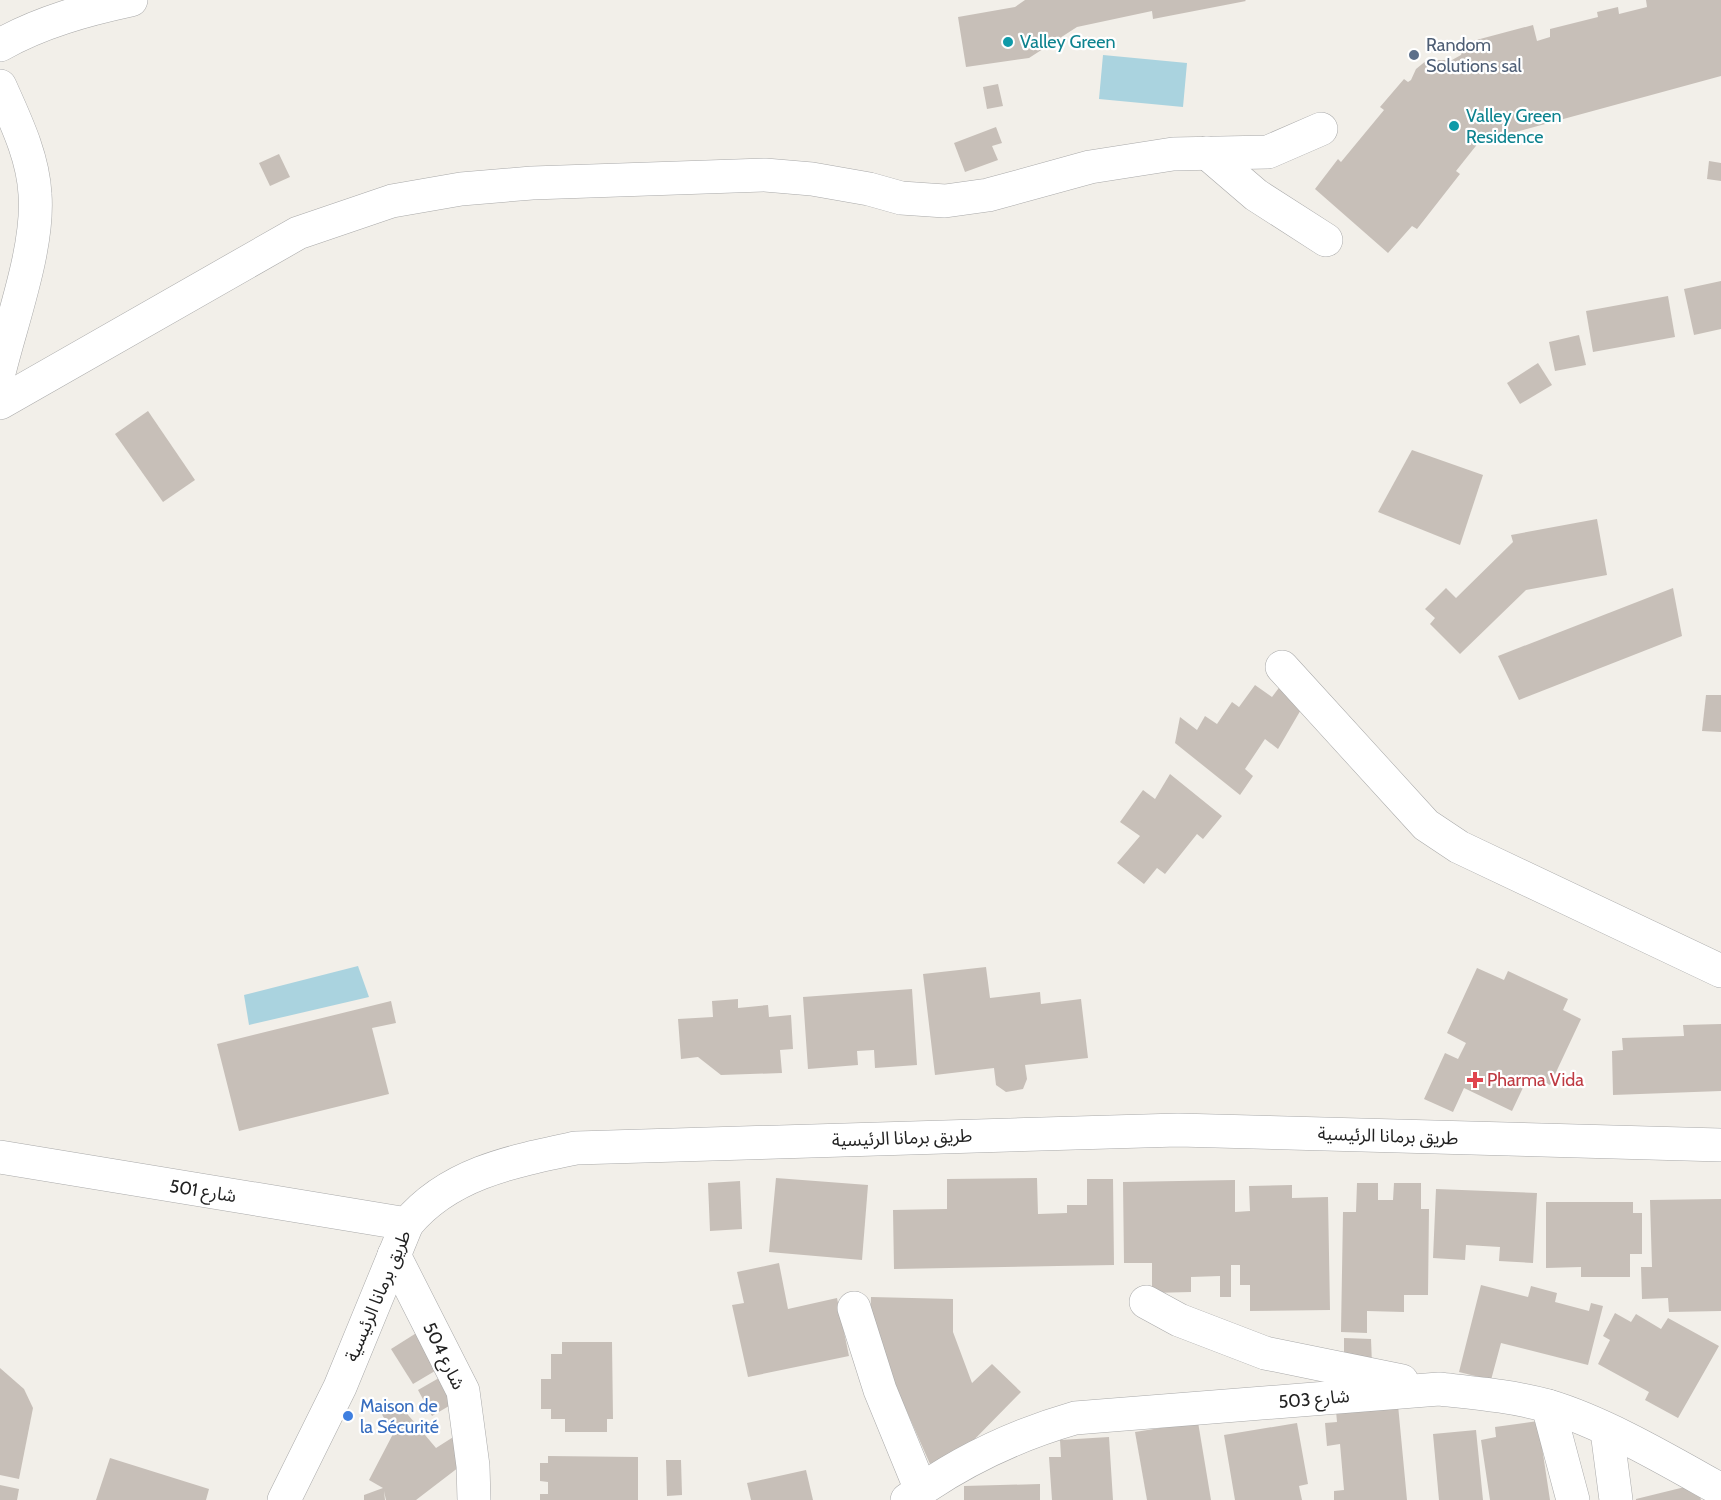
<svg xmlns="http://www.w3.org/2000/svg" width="1721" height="1500" viewBox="0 0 1721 1500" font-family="Cabin,'Noto Sans Arabic',sans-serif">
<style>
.water{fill:#aad3df}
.building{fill:#c7bfb8}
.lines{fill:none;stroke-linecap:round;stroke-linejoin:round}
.minor-casing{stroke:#a9a9a9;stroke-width:34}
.minor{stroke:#fff;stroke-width:33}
.culture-dot{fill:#0f9aa8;stroke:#fff;stroke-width:2}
.service-dot{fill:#5c6f8a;stroke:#fff;stroke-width:2}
.health-dot{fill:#e0444e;stroke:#fff;stroke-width:2}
.shop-dot{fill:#3f7fe0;stroke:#fff;stroke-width:2}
.labels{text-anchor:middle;stroke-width:4.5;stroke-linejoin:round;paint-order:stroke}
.culture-label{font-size:18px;fill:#0d838f;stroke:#fff;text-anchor:start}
.service-label{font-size:18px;fill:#4e5e75;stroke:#fff;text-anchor:start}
.health-label{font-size:18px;fill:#be3a42;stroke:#fff;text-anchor:start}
.street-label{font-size:18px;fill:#222;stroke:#fff}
.shop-label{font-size:18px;fill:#366cbe;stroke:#fff;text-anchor:start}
</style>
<rect width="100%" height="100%" fill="#f2efe9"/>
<!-- water -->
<g class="water">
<polygon points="1103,55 1187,63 1183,107 1099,99"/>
<polygon points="358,966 369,997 249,1025 244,995"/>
</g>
<!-- building -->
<g class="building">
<polygon points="1025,0 1245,0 1246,1 1153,19 1152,11 1077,27 1029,58 966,67 958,17 1015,7"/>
<polygon points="1646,0 1721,0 1721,76 1479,142 1456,171 1460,174 1417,229 1412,226 1388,253 1315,189 1338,159 1341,162 1384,110 1380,107 1404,79 1408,82 1411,80 1416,69 1427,60 1452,60 1461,55 1465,43 1533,25 1537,41 1550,37 1550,29 1598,17 1597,12 1618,7 1619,14 1647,7"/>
<polygon points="998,84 1003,106 987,109 983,87"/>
<polygon points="996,127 1002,143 992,146 998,160 965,172 954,143"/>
<polygon points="279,154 290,177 270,186 259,163"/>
<polygon points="1709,161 1721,163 1721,181 1707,179"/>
<polygon points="1721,281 1721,329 1694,335 1684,289"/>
<polygon points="1668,296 1675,337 1593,352 1586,311"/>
<polygon points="1579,335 1586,365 1555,371 1549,342"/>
<polygon points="1538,363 1552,385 1520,404 1507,383"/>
<polygon points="148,411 195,480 163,502 115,434"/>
<polygon points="1412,450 1483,475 1460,545 1378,512"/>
<polygon points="1597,519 1607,575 1526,590 1460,654 1430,624 1435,618 1425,609 1446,588 1456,598 1513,542 1511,535"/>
<polygon points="1673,588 1682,636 1519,700 1498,656"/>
<polygon points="1255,685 1272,697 1281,685 1306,701 1278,749 1265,739 1245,769 1253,776 1240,795 1175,743 1180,717 1197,730 1205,716 1217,724 1232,702 1239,707"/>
<polygon points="1706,695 1721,695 1721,732 1702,731"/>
<polygon points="1170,774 1222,816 1203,839 1197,834 1165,874 1157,868 1144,884 1117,863 1140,836 1120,822 1143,790 1155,799"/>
<polygon points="986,967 990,998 1040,992 1041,1004 1081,999 1088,1058 1025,1065 1027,1079 1023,1089 1006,1092 996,1085 994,1068 935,1075 923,974"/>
<polygon points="1477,968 1504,980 1508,971 1568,999 1563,1010 1581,1019 1550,1085 1529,1075 1512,1111 1464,1088 1453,1112 1424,1099 1445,1053 1458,1059 1466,1043 1447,1033"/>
<polygon points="912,989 917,1065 875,1068 874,1050 857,1051 858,1065 808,1069 803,997"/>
<polygon points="738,999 738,1008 768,1005 769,1017 791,1015 793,1049 780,1050 782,1073 721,1075 698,1057 681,1059 678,1019 713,1017 712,1001"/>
<polygon points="391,1001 396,1023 372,1028 389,1094 239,1131 217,1044"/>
<polygon points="1721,1024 1721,1091 1613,1095 1612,1051 1623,1050 1622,1038 1684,1036 1683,1025"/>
<polygon points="776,1178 868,1185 862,1260 769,1252"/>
<polygon points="1037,1178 1038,1214 1067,1213 1067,1205 1087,1205 1087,1179 1113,1179 1114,1265 894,1269 893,1210 947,1209 947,1179"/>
<polygon points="1235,1180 1235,1212 1250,1211 1249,1186 1292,1185 1292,1198 1328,1197 1330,1310 1250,1311 1250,1285 1240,1285 1240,1265 1231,1265 1231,1297 1220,1297 1220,1276 1191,1277 1191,1292 1152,1293 1152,1263 1124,1263 1123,1182"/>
<polygon points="740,1181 742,1229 710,1231 708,1183"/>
<polygon points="1357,1183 1378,1183 1378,1200 1393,1200 1394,1183 1421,1183 1421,1209 1429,1209 1428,1295 1404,1295 1404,1312 1367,1311 1367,1333 1341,1332 1343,1212 1356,1212"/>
<polygon points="1436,1189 1537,1193 1533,1263 1499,1261 1500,1247 1466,1245 1465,1260 1433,1258"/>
<polygon points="1721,1199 1721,1311 1669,1312 1668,1298 1642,1299 1641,1267 1652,1267 1650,1200"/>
<polygon points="1546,1202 1633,1202 1633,1213 1642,1213 1642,1254 1630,1254 1630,1277 1581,1277 1581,1267 1546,1268"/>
<polygon points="779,1263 788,1309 837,1298 849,1356 748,1377 732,1305 744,1303 737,1272"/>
<polygon points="1481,1285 1528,1297 1531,1286 1557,1293 1555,1302 1589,1311 1591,1303 1603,1306 1588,1365 1501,1343 1491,1380 1459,1372"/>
<polygon points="871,1297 953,1299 953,1332 972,1383 992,1364 1021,1392 965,1449 930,1464 870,1328"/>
<polygon points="1615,1313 1631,1322 1636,1314 1661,1329 1668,1318 1719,1346 1678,1418 1645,1400 1649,1392 1598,1364 1610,1340 1603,1336"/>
<polygon points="418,1332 440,1368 413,1384 391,1349"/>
<polygon points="1344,1338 1371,1339 1372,1365 1344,1364"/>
<polygon points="562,1342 612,1342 613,1419 607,1419 607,1432 565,1432 565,1419 551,1419 551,1409 541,1409 541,1379 551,1379 551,1354 562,1354"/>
<polygon points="0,1368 24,1389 33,1408 19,1479 0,1475"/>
<polygon points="439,1378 454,1403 432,1416 418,1390"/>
<polygon points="398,1403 436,1448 458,1434 463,1464 416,1500 386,1500 384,1491 385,1500 364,1500 364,1495 383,1488 369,1480 393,1434 380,1411"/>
<polygon points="1398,1405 1407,1500 1334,1500 1334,1491 1344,1490 1340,1444 1327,1446 1325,1423 1337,1422 1336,1411"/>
<polygon points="1538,1421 1550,1500 1490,1500 1481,1440 1496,1437 1495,1427"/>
<polygon points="1198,1422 1211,1500 1147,1500 1135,1432"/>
<polygon points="1297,1423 1308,1484 1299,1486 1302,1500 1235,1500 1224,1435"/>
<polygon points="1476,1430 1483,1500 1439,1500 1433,1434"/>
<polygon points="1109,1437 1113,1500 1052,1500 1049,1457 1061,1457 1060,1440"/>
<polygon points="548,1456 638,1457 638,1500 540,1500 540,1494 548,1494 548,1482 540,1481 540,1463 548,1463"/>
<polygon points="110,1458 209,1489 206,1500 96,1500"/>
<polygon points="666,1460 681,1460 682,1495 667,1496"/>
<polygon points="806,1470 813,1500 751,1500 747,1483"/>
<polygon points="1040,1484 1040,1500 964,1500 964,1486"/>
<polygon points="1697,1484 1701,1500 1636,1500 1636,1499"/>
<polygon points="0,1485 19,1489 17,1500 0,1500"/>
</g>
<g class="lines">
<!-- minor casing -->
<g class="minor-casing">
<g id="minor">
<path d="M 0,45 C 41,22 85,10 131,0"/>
<path d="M 0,86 C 15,120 33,156 35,194 C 39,246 13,317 0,369"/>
<polyline points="1207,153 1256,195 1326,240"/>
<polyline points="0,403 298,233 392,201 461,189 532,183 765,175 812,179 869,189 901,198 945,201 988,195 1090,167 1173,154 1268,152 1321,129"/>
<polyline points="1282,667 1426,825 1459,847 1721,971"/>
<polyline points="0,1157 407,1224"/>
<polyline points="394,1255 463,1391 473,1466 474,1500"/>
<polyline points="1146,1302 1179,1320 1265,1353 1402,1381"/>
<polyline points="854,1308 880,1390 921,1490"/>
<polyline points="1548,1406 1573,1500"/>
<polyline points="1607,1431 1616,1500"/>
<path d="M 284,1500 L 340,1387 L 407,1224 C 449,1173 514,1161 576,1148 L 1178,1130 L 1721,1145"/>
<path d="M 907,1500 C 957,1463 1016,1435 1075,1418 L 1439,1389 C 1475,1393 1512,1396 1548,1406 C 1605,1423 1669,1461 1721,1490"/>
</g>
</g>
<!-- minor -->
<use href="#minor" class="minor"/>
</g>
<!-- markers -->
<g class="culture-dot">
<circle cx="1008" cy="42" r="6"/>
<circle cx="1454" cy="126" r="6"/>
</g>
<circle class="service-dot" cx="1414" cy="55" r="6"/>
<path class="health-dot" d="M1472 1071h6v6h6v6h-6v6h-6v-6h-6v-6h6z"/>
<circle class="shop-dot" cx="348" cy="1416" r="6"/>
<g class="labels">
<!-- culture labels -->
<g class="culture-label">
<text x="1020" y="48">Valley Green</text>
<text x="1466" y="122">Valley Green<tspan x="1466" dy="21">Residence</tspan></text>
</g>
<!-- service labels -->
<g class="service-label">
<text x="1426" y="51">Random<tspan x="1426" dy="21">Solutions sal</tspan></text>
</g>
<!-- health labels -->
<g class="health-label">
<text x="1487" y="1086">Pharma Vida</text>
</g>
<!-- street labels -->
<g class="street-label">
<text transform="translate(1388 1136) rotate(2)" y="6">طريق برمانا الرئيسية</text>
<text transform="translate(902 1138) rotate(-2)" y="6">طريق برمانا الرئيسية</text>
<text transform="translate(203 1191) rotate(9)" y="6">شارع 501</text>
<text transform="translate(378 1296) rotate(-67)" y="6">طريق برمانا الرئيسية</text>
<text transform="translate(444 1356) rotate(64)" y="6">شارع 504</text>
<text transform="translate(1314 1399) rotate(-5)" y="6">شارع 503</text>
</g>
<!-- shop labels -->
<g class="shop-label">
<text x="360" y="1412">Maison de<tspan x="360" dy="21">la Sécurité</tspan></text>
</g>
</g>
</svg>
